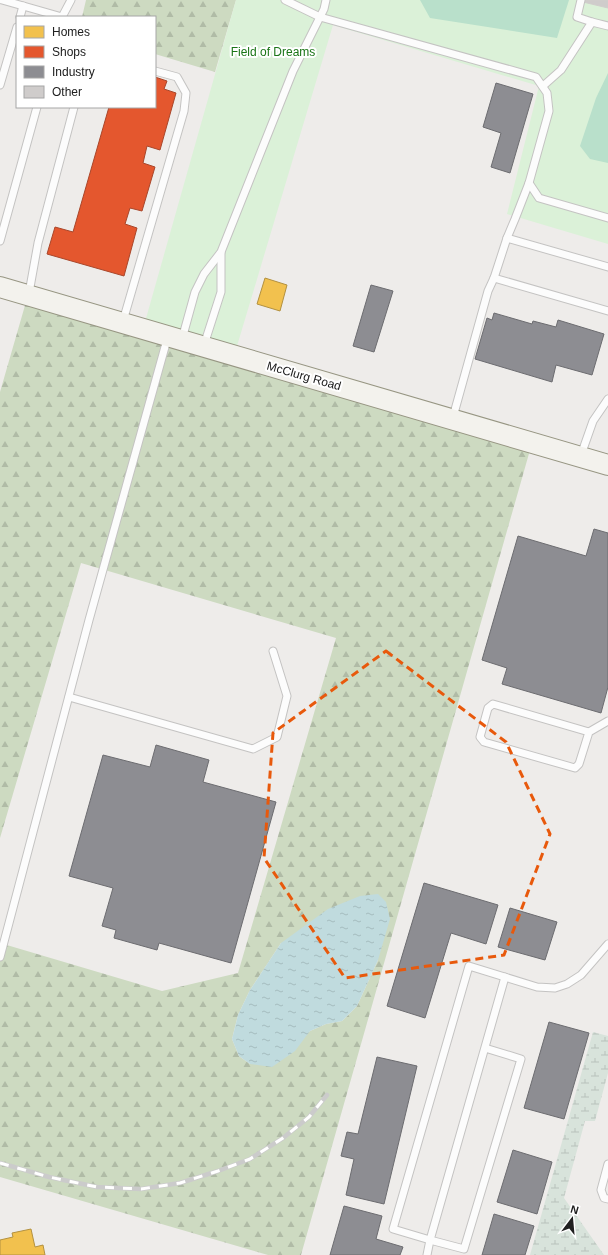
<svg xmlns="http://www.w3.org/2000/svg" width="608" height="1255" viewBox="0 0 608 1255" font-family="Helvetica,sans-serif">
<style>
.forest{fill:url(#forest-firs);fill-rule:evenodd}
.wetland{fill:url(#wetland-marsh)}
.park{fill:#dbf1d8}
.pitch{fill:#b9e0cb}
.water{fill:url(#water-ripples)}
.homes{fill:#f2c14e;stroke:#b39140}
.shops{fill:#e4572e;stroke:#a9462a}
.industry{fill:#8d8d92;stroke:#6c6c70}
.building{fill:#cfcccb;stroke:#d1cdcb}
.lines{fill:none;stroke-linecap:round;stroke-linejoin:round}
.lane-casing{stroke:#c4c3c2;stroke-width:9}
.secondary-casing{stroke:#979683;stroke-width:22}
.lane{stroke:#fcfcfc;stroke-width:7}
.secondary{stroke:#f3f2ed;stroke-width:20}
.rail-casing{stroke:#cbcbcb;stroke-width:4.5}
.rail{stroke:#fff;stroke-width:3;stroke-dasharray:9;stroke-linecap:butt}
.marked{fill:none;stroke:#e8590c;stroke-width:3;stroke-dasharray:8 5;stroke-linejoin:round}
.labels{text-anchor:middle;stroke-width:4;stroke-linejoin:round;paint-order:stroke}
.park-label{font-size:12px;fill:#1a7517;stroke:#fff}
.street-label{font-size:12px;fill:#202020;stroke:#fff}
</style>
<defs>
<pattern id="forest-firs" width="22" height="20" patternUnits="userSpaceOnUse"><rect width="22" height="20" fill="#cddac1"/><path d="M5 1l3.5 6h-7zM16 11l3.5 6h-7z" fill="#b0bba6"/></pattern>
<pattern id="wetland-marsh" width="20" height="14" patternUnits="userSpaceOnUse"><rect width="20" height="14" fill="#d8e3db"/><path d="M1 5h8M5 5V1M11 12h8M15 12V8" fill="none" stroke="#b9c2bc"/></pattern>
<pattern id="water-ripples" width="26" height="14" patternUnits="userSpaceOnUse"><rect width="26" height="14" fill="#c0dbde"/><path d="M2 4q2-2 4 0t4 0M15 11q2-2 4 0t4 0" fill="none" stroke="#a5bcbe"/></pattern>
</defs>
<rect width="100%" height="100%" fill="#eeecea"/>
<!-- forest -->
<g class="forest">
<polygon points="86,0 236,0 215,72 155,54 155,17 82,17"/>
<path d="M 28,295 L 532,443 L 301,1255 L 268,1255 L 0,1177 L 0,943 L 162,991 L 238,973 L 336,638 L 81,563 L 0,838 L 0,392 ZM 281,943 L 378,960 L 357,1006 L 342,1021 L 326,1024 L 310,1031 L 250,1064 L 239,1056 L 232,1039 L 238,1015 L 250,990 Z"/>
</g>
<!-- wetland -->
<polygon class="wetland" points="593,1032 608,1036 608,1073 595,1121 585,1121 564,1198 604,1255 530,1255"/>
<!-- park -->
<polygon class="park" points="236,0 608,0 608,244 507,214 539,86 333,25 234,356 143,329"/>
<!-- pitch -->
<g class="pitch">
<polygon points="420,0 569,0 557,38 430,18"/>
<polygon points="608,73 608,163 590,159 580,146 596,98"/>
</g>
<!-- water -->
<polygon class="water" points="378,894 386,902 390,919 378,960 357,1006 342,1021 326,1024 310,1031 295,1051 272,1067 250,1064 239,1056 232,1039 238,1015 250,990 281,943 328,909 360,896"/>
<!-- homes -->
<g class="homes">
<polygon points="265,278 287,285 280,311 257,304"/>
<polygon points="31,1229 35,1247 43,1245 45,1255 0,1255 0,1240 13,1237 12,1233"/>
</g>
<!-- shops -->
<polygon class="shops" points="155,77 167,81 164,89 176,93 160,150 147,146 143,163 155,167 142,211 130,208 125,224 137,228 124,276 47,254 55,227 73,232 109,107 155,107"/>
<!-- industry -->
<g class="industry">
<polygon points="496,83 533,94 510,173 491,167 501,133 483,127"/>
<polygon points="371,285 393,291 374,352 353,346"/>
<polygon points="494,313 532,324 533,321 556,327 558,320 604,334 592,375 556,365 552,382 475,359 487,318 492,320"/>
<polygon points="594,529 608,533 608,687 601,713 502,684 507,668 482,660 518,536 586,556"/>
<polygon points="156,745 209,760 203,782 276,802 231,963 159,943 157,950 114,938 116,930 102,926 113,888 69,876 103,755 150,767"/>
<polygon points="424,883 498,905 486,944 451,933 425,1018 387,1006"/>
<polygon points="510,908 557,922 545,960 498,947"/>
<polygon points="549,1022 589,1033 564,1119 524,1108"/>
<polygon points="377,1057 417,1066 384,1204 346,1195 354,1159 341,1156 347,1132 358,1134"/>
<polygon points="513,1150 552,1162 537,1214 497,1202"/>
<polygon points="344,1206 382,1216 376,1239 403,1247 400,1255 330,1255"/>
<polygon points="494,1214 534,1226 525,1255 482,1255"/>
</g>
<!-- building -->
<polygon class="building" points="584,0 608,0 608,8 583,2"/>
<g class="lines">
<!-- lane casing -->
<g class="lane-casing">
<g id="lane">
<polyline points="2,0 62,17"/>
<polyline points="285,0 320,17 536,77 547,93 549,111 529,183 539,198 608,218"/>
<polyline points="581,0 577,17 592,22"/>
<polyline points="20,17 23,6"/>
<polyline points="62,17 71,0"/>
<polyline points="0,85 17,27"/>
<polyline points="543,86 561,70 592,22 608,26"/>
<polyline points="507,238 515,219 529,183"/>
<polyline points="0,241 37,107"/>
<polyline points="494,278 507,238 608,267"/>
<polyline points="29,293 38,243 74,107"/>
<polyline points="123,321 184,111 186,93 177,77 155,71"/>
<polyline points="182,339 195,292 204,274 221,252 293,71 324,9 326,0"/>
<polyline points="204,345 221,292 221,253"/>
<polyline points="453,417 488,291 494,278 608,311"/>
<polyline points="581,455 593,421 608,399"/>
<polyline points="69,697 253,749 277,737 287,696 273,651"/>
<polyline points="589,732 579,764 575,768 484,742 480,737 488,708 493,704 589,732 608,721"/>
<polyline points="0,957 89,620 168,336"/>
<polyline points="485,1048 521,1059 464,1249 430,1240 505,977"/>
<polyline points="608,1164 601,1190 604,1198 608,1199"/>
<polyline points="427,1255 430,1240 393,1229 469,966 537,987 555,988 567,984 581,975 608,944"/>
</g>
</g>
<!-- secondary casing -->
<g class="secondary-casing">
<polyline id="secondary" points="0,287 608,465"/>
</g>
<!-- lane -->
<use href="#lane" class="lane"/>
<!-- secondary -->
<use href="#secondary" class="secondary"/>
<!-- rail casing -->
<g class="rail-casing">
<polyline id="rail" points="0,1163 49,1177 97,1187 141,1189 180,1183 218,1171 250,1159 283,1138 309,1117 327,1095"/>
</g>
<!-- rail -->
<use href="#rail" class="rail"/>
</g>
<!-- marked area -->
<path class="marked" d="M 386,651 L 506,742 L 550,834 L 504,955 L 345,978 L 264,858 L 273,733 Z"/>
<g class="labels">
<!-- park labels -->
<g class="park-label">
<text x="273" y="56">Field of Dreams</text>
</g>
<!-- street labels -->
<g class="street-label">
<text transform="translate(304 376) rotate(16)" y="4">McClurg Road</text>
</g>
</g>
<!-- legend -->
<rect x="16" y="16" width="140" height="92" fill="#ffffff" stroke="#a6a6a6"/>
<rect x="24" y="26" width="20" height="12" fill="#f2c14e" stroke="#a6a6a6"/>
<text x="52" y="36" font-size="12" fill="#202020">Homes</text>
<rect x="24" y="46" width="20" height="12" fill="#e4572e" stroke="#a6a6a6"/>
<text x="52" y="56" font-size="12" fill="#202020">Shops</text>
<rect x="24" y="66" width="20" height="12" fill="#8d8d92" stroke="#a6a6a6"/>
<text x="52" y="76" font-size="12" fill="#202020">Industry</text>
<rect x="24" y="86" width="20" height="12" fill="#cfcccb" stroke="#a6a6a6"/>
<text x="52" y="96" font-size="12" fill="#202020">Other</text>
<!-- north arrow -->
<g transform="translate(572 1219) rotate(16)" stroke="#ffffff" stroke-width="3" paint-order="stroke">
<path d="M0-3L7 15L0 10L-7 15Z" fill="#202020"/>
<text y="-6" font-size="11" font-weight="bold" text-anchor="middle" fill="#202020">N</text>
</g>
</svg>
